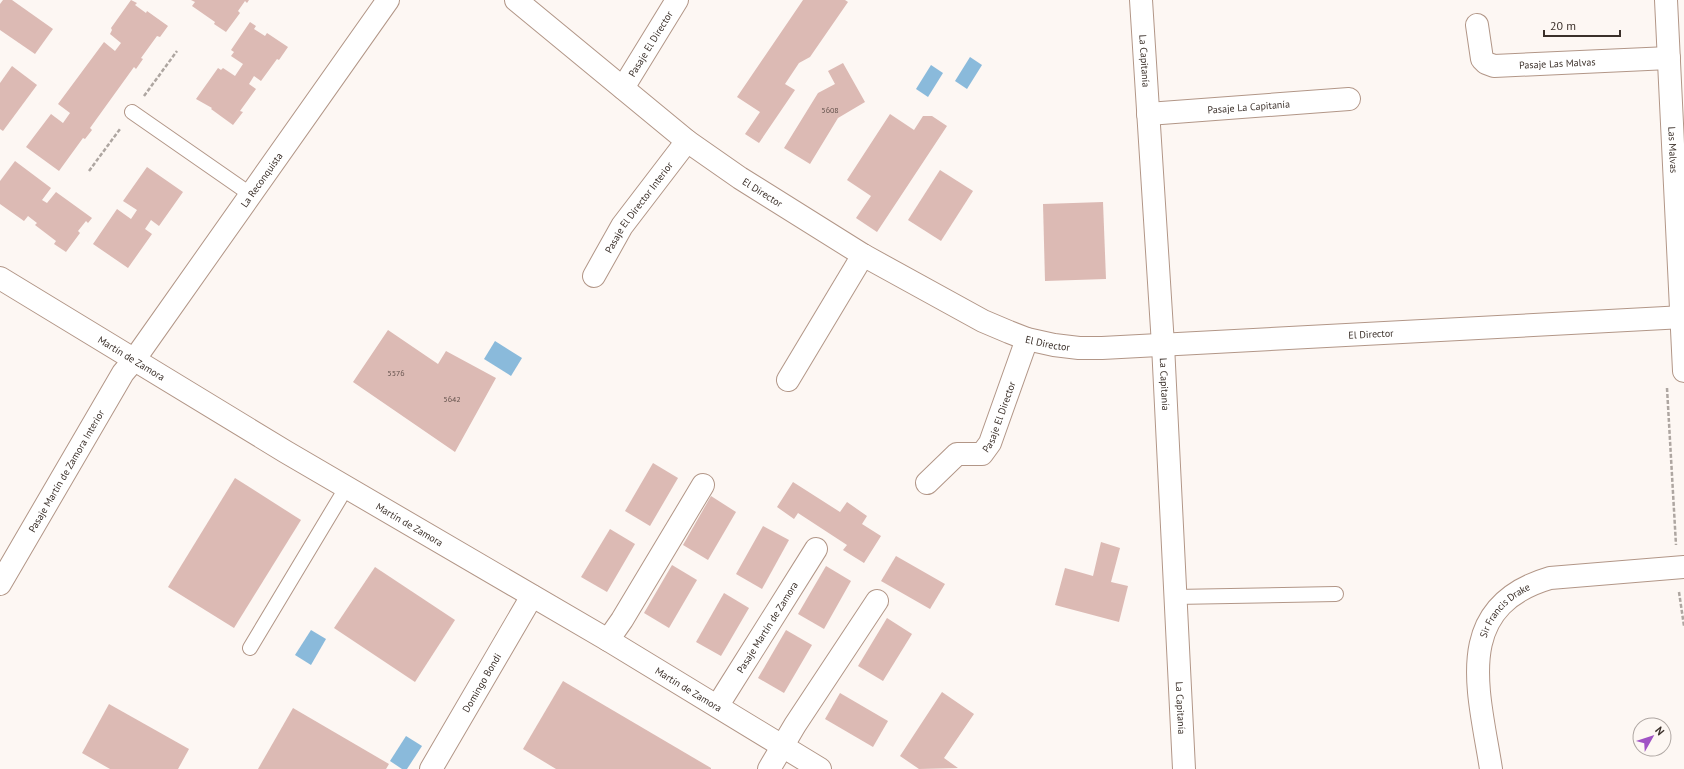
<svg xmlns="http://www.w3.org/2000/svg" width="1684" height="769" viewBox="0 0 1684 769" font-family="'PT Sans',sans-serif">
<style>
.water{fill:#8abadb}
.building{fill:#dcbab4}
.lines{fill:none;stroke-linecap:round;stroke-linejoin:round}
.lane-casing{stroke:#b29687;stroke-width:16}
.street-casing{stroke:#b29687;stroke-width:24}
.secondary-casing{stroke:#b29687;stroke-width:24}
.path{stroke:#aea6a1;stroke-width:2.5;stroke-dasharray:4 2;stroke-linecap:butt}
.lane{stroke:#fff;stroke-width:14}
.street{stroke:#fff;stroke-width:22}
.secondary{stroke:#fff;stroke-width:22}
.labels{text-anchor:middle;stroke-width:3;stroke-linejoin:round;paint-order:stroke}
.number-label{font-size:8px;fill:#63524c}
.street-label{font-size:10px;fill:#3b302a;stroke:#fdf7f3}
</style>
<rect width="100%" height="100%" fill="#fdf7f3"/>
<!-- water -->
<g class="water">
<polygon points="970,57 982,65 967,89 955,81"/>
<polygon points="931,65 943,73 928,97 916,89"/>
<polygon points="495,341 522,358 511,376 484,359"/>
<polygon points="311,630 326,639 311,665 295,655"/>
<polygon points="406,736 422,746 407,769 402,769 390,761"/>
</g>
<!-- building -->
<g class="building">
<polygon points="3,0 12,0 53,29 35,54 0,30 0,4"/>
<polygon points="131,0 137,3 135,5 146,13 147,11 168,26 160,37 157,36 141,58 143,59 136,69 134,67 90,128 92,130 85,139 83,138 59,171 26,147 51,114 63,123 70,113 58,104 104,42 115,51 121,43 110,34 112,30 111,28"/>
<polygon points="191,0 249,0 247,3 245,1 238,11 240,13 226,32 214,24 215,22 192,6 195,2"/>
<polygon points="803,0 845,0 848,2 810,57 799,63 785,84 795,90 759,143 745,134 760,112 737,97"/>
<polygon points="250,22 256,26 254,29 265,36 267,33 288,47 279,60 277,59 261,81 254,76 249,84 256,89 240,111 243,112 233,125 211,109 212,108 196,99 218,68 221,70 223,68 235,76 243,64 231,56 234,52 231,50"/>
<polygon points="843,63 865,102 838,118 810,164 784,148 818,93 835,84 828,71"/>
<polygon points="12,66 37,85 3,131 0,129 0,83"/>
<polygon points="890,114 914,130 923,116 932,116 947,126 877,232 856,218 871,196 847,180"/>
<polygon points="15,161 51,188 42,200 47,203 56,192 92,218 88,223 86,221 78,231 80,233 66,252 54,244 56,241 35,225 37,223 28,216 24,221 0,204 0,181"/>
<polygon points="147,167 183,192 159,226 151,220 145,229 152,234 128,268 93,244 117,209 131,219 137,210 123,201"/>
<polygon points="940,170 973,191 941,241 908,220"/>
<polygon points="1103,202 1106,279 1045,281 1043,204"/>
<polygon points="388,330 438,364 446,351 496,378 455,452 353,382"/>
<polygon points="653,463 678,478 650,526 625,511"/>
<polygon points="235,478 301,520 234,628 168,587"/>
<polygon points="793,482 840,512 847,502 867,516 862,524 881,536 864,563 843,550 847,545 798,513 794,519 777,507"/>
<polygon points="711,496 736,512 708,560 683,545"/>
<polygon points="763,526 789,540 762,589 736,574"/>
<polygon points="610,529 635,544 607,592 581,577"/>
<polygon points="1101,542 1120,548 1111,582 1128,586 1119,622 1055,605 1065,568 1093,576"/>
<polygon points="896,556 945,584 930,609 881,581"/>
<polygon points="672,565 697,580 669,628 644,613"/>
<polygon points="826,566 851,581 824,629 798,614"/>
<polygon points="375,567 455,620 415,682 334,628"/>
<polygon points="724,593 749,608 721,656 696,642"/>
<polygon points="887,618 912,634 883,681 858,666"/>
<polygon points="786,630 812,645 784,693 758,678"/>
<polygon points="563,681 711,768 711,769 556,769 523,749"/>
<polygon points="942,692 974,714 944,758 958,768 919,769 900,756"/>
<polygon points="840,693 888,721 873,747 825,719"/>
<polygon points="109,704 189,749 178,769 110,769 82,753"/>
<polygon points="293,708 389,764 386,769 258,769"/>
</g>
<g class="lines">
<!-- lane casing -->
<g class="lane-casing">
<g id="lane">
<polyline points="132,112 250,194"/>
<polyline points="1175,597 1336,594"/>
<polyline points="250,648 346,488"/>
</g>
</g>
<!-- street casing -->
<g class="street-casing">
<g id="street">
<path id="s1" d="M 516,0 L 687,141 L 740,178 L 863,255 L 983,321 L 1009,332 L 1027,339 L 1054,345 L 1079,348 L 1102,348 L 1684,317"/>
<path id="s2" d="M 1141,0 L 1163,345 L 1184,769"/>
<path id="s3" d="M 1477,25 L 1482,59 L 1486,63 L 1494,66 L 1669,58"/>
<path id="s4" d="M 623,88 L 677,0"/>
<path id="s5" d="M 1148,114 L 1349,99"/>
<path id="s6" d="M 594,276 L 622,226 L 687,141"/>
<polyline points="788,380 863,255"/>
<path id="s7" d="M 927,483 L 957,454 L 982,454 L 990,443 L 1027,339"/>
<path id="s8" d="M 0,584 L 123,373 L 134,360 L 388,0"/>
<polyline points="608,640 622,620 703,485"/>
<path id="s9" d="M 718,705 L 816,549"/>
<path id="s10" d="M 431,769 L 532,596"/>
<polyline points="769,769 795,725 877,601"/>
<path id="s11" d="M 1491,769 C 1479,692 1451,607 1550,578 L 1684,567"/>
</g>
</g>
<!-- secondary casing -->
<g class="secondary-casing">
<g id="secondary">
<path id="s12" d="M 1666,0 L 1684,371"/>
<path id="s13" d="M 0,278 L 286,452 L 608,640 L 820,769"/>
</g>
</g>
<!-- path -->
<g class="path">
<polyline points="144,96 177,51"/>
<polyline points="89,171 120,129"/>
<polyline points="1667,388 1676,545"/>
<polyline points="1679,592 1684,626"/>
</g>
<!-- lane -->
<use href="#lane" class="lane"/>
<!-- street -->
<use href="#street" class="street"/>
<!-- secondary -->
<use href="#secondary" class="secondary"/>
</g>
<g class="labels">
<!-- number labels -->
<g class="number-label">
<text x="830" y="113">5608</text>
<text x="396" y="376">5576</text>
<text x="452" y="402">5642</text>
</g>
<!-- street labels -->
<g class="street-label">
<text dy="4" stroke="none"><textPath href="#s4" startOffset="52">Pasaje El Director</textPath></text>
<text dy="4" stroke="none"><textPath href="#s2" startOffset="61">La Capitanía</textPath></text>
<text dy="4" stroke="none"><textPath href="#s3" startOffset="112">Pasaje Las Malvas</textPath></text>
<text dy="4" stroke="none"><textPath href="#s5" startOffset="101">Pasaje La Capitanía</textPath></text>
<text dy="4" stroke="none"><textPath href="#s12" startOffset="150">Las Malvas</textPath></text>
<text dy="4" stroke="none"><textPath href="#s8" startOffset="482">La Reconquista</textPath></text>
<text dy="4" stroke="none"><textPath href="#s1" startOffset="313">El Director</textPath></text>
<text dy="4" stroke="none"><textPath href="#s6" startOffset="82">Pasaje El Director Interior</textPath></text>
<text dy="4" stroke="none"><textPath href="#s1" startOffset="961">El Director</textPath></text>
<text dy="4" stroke="none"><textPath href="#s1" startOffset="637">El Director</textPath></text>
<text dy="4" stroke="none"><textPath href="#s13" startOffset="154">Martín de Zamora</textPath></text>
<text dy="4" stroke="none"><textPath href="#s2" startOffset="385">La Capitanía</textPath></text>
<text dy="4" stroke="none"><textPath href="#s7" startOffset="108">Pasaje El Director</textPath></text>
<text dy="4" stroke="none"><textPath href="#s8" startOffset="131">Pasaje Martín de Zamora Interior</textPath></text>
<text dy="4" stroke="none"><textPath href="#s13" startOffset="478">Martín de Zamora</textPath></text>
<text dy="4" stroke="none"><textPath href="#s11" startOffset="169">Sir Francis Drake</textPath></text>
<text dy="4" stroke="none"><textPath href="#s9" startOffset="92">Pasaje Martín de Zamora</textPath></text>
<text dy="4" stroke="none"><textPath href="#s10" startOffset="100">Domingo Bondi</textPath></text>
<text dy="4" stroke="none"><textPath href="#s13" startOffset="802">Martín de Zamora</textPath></text>
<text dy="4" stroke="none"><textPath href="#s2" startOffset="709">La Capitanía</textPath></text>
</g>
</g>
<!-- north arrow -->
<g transform="translate(1652 737) rotate(51)"><circle r="19" fill="#fdf7f3" stroke="#afa7a3"/>
<path d="M0-3L7 15L0 10L-7 15Z" fill="#a053c5"/>
<text y="-6" font-size="11" font-weight="bold" text-anchor="middle" fill="#3b302a">N</text>
</g>
<!-- scale -->
<path d="M1544 30v6h76v-6" fill="none" stroke="#3b302a" stroke-width="2"/>
<text x="1550" y="30" font-size="12" fill="#3b302a" stroke="#fdf7f3" stroke-width="3" paint-order="stroke">20 m</text>
</svg>
